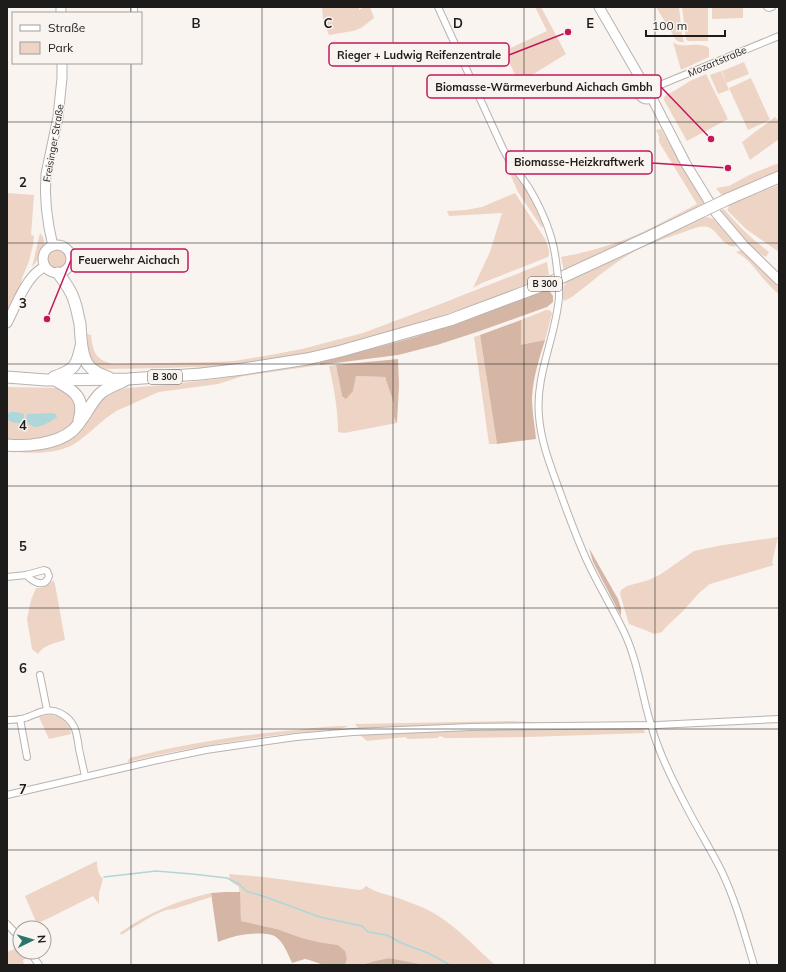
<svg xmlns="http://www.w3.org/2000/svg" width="786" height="972" viewBox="0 0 786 972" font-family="Mulish,sans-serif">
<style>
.green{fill:#edd4c5}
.forest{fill:#d5b6a5}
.water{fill:#add7d9}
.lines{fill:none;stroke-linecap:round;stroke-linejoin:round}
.stream{stroke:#add7d9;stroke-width:1.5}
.street-casing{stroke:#b9b3b0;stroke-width:8}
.secondary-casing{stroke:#b9b3b0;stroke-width:11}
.highway-casing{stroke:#b9b3b0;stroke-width:13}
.street{stroke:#fff;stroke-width:6}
.secondary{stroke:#fff;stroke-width:9}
.highway{stroke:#fff;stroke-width:11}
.street-bridge-casing{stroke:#b9b3b0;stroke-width:8;stroke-linecap:butt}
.highway-bridge-casing{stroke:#b9b3b0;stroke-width:13;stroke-linecap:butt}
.street-bridge{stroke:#fff;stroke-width:6}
.highway-bridge{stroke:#fff;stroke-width:11}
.grid{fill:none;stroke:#1e1c1b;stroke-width:1;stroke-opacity:0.55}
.labels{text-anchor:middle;stroke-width:3;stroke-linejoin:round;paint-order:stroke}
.shield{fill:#f9f4f0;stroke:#605d5b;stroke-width:1}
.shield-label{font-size:9px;font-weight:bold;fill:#1e1c1b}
.street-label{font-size:10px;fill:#1e1c1b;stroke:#f9f4f0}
.grid-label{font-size:13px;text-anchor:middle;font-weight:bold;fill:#1e1c1b;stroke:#f9f4f0;stroke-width:3;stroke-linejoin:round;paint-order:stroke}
.leader{fill:none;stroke:#c2185b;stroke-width:1.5}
.callout-dot{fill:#c2185b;stroke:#f9f4f0;stroke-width:1.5}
.callout{fill:#f9f4f0;stroke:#c2185b;stroke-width:1.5}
.callout-label{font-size:11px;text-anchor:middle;font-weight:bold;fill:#1e1c1b}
</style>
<rect width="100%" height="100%" fill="#f9f4f0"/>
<!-- green -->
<g class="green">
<polygon points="322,7 359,7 359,10 364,7 370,7 374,18 361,28 353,31 329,35 323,19"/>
<polygon points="535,7 541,7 566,54 519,83 504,51 547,31"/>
<polygon points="656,7 679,7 682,35 684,42 680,42 676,40"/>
<polygon points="682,7 708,7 708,41 688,41 686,39"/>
<polygon points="712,7 743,7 743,18 712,19"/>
<path d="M 673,42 C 683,50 699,40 709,48 L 709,57 L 681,70 Z"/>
<polygon points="744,62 749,74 726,83 722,71"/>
<polygon points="721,71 729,90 718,94 710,75"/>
<polygon points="706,74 728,119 687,141 664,100 664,98 666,95 674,91 690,81"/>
<polygon points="751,78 770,120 748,130 729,88"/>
<polygon points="775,117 779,121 779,139 750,160 742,142"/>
<path d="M 661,129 L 682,166 L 706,203 L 646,235 L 564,271 L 561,257 C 590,252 619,243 645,231 C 663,222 680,213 697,204 L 659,142 L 659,136 L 656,130 Z"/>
<polygon points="503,152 527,189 543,224 542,228 518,192 501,153"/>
<polygon points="779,163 779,173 723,197 716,188 729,186 751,174"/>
<polygon points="779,185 779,252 746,229 727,210 730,204"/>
<polygon points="7,193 34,195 31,235 34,236 33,245 29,261 22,278 20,290 7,314"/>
<path d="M 515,193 L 545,239 C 547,245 551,251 548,257 L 482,283 L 473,288 L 490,252 L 502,213 L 449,216 L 447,211 L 466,210 L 482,207 Z"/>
<path d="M 724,209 C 738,226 751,238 769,252 L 766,257 L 755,251 L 746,243 L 719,211 Z"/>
<path d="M 707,217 L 714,219 L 737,244 L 737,246 C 723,249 719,231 708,227 C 703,226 699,227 695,228 C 676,235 655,241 637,250 C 614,262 593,281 572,297 L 564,301 C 560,293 563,286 568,280 L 701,218 Z"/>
<path d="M 40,233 C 50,244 40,258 32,267 Z"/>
<circle cx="57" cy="259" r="10"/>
<path d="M 742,250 L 750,257 L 762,271 L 779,287 L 779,294 C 776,292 773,289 770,286 C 758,274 751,260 736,252 Z"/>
<path d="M 547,262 L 549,275 L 475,305 L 392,331 L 331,348 L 303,354 L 266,361 L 205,368 L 191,367 L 168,368 L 104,369 C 86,364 88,350 87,334 L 91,335 C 93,352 95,359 112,364 L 213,362 L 234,361 L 265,356 L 302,349 L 363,333 L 443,303 Z"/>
<path d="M 546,310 C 550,310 551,310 552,314 L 545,340 L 521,346 L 521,320 Z"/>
<polygon points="480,335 497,444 489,444 474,337"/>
<path d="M 320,361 L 320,365 L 243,376 L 218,384 L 159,392 C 149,396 138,401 128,406 C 123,408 117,410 112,414 C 96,424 85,440 68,447 C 49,455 27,453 7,451 L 7,448 L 67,439 L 84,427 L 96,404 L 107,393 L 117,389 L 174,384 L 217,379 Z"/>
<path d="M 336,365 L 342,396 L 353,391 L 356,376 L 385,377 L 394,404 L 394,417 L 397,423 L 344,433 L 338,432 C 338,410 334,388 329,366 Z"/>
<polygon points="7,387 61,388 73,396 77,412 72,423 61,431 42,438 18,441 7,439"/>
<polygon points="778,537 772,563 774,565 710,584 700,592 683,611 666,627 662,632 655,634 629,624 620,594 621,590 627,586 649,580 661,574 694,551 723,545 731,544"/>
<path d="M 53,580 L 55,584 L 65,640 C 55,643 43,645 38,654 L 32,649 L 27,619 L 31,600 L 36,588 C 44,588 48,587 53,580 Z"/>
<path d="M 47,715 C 61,715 69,720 71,734 L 49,739 L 39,717 Z"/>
<polygon points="511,721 553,723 538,724 509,724 359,729 355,724"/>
<path d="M 337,726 L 348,726 C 341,731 305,732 294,733 C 238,740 182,749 127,762 L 130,758 C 197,740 268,732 337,726 Z"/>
<polygon points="640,727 644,730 645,733 528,737 458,738 445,738 440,736 437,738 408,739 405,737 367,741 360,735 411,731 523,730"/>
<path d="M 97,861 C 97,869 98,874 103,879 L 99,893 L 99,904 L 93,896 L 37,924 L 25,896 Z"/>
<path d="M 229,874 L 264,877 L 359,890 L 363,889 L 366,886 C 376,893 386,894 398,898 C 407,901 417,905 426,909 C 453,922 473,945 495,965 L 422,965 L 389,958 L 375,961 L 361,965 L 345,965 L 347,959 L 338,945 L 318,942 L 302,938 L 277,929 L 241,921 L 239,887 L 230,881 Z"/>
<path d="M 211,893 L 211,897 L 174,909 L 166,910 L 152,916 L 121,935 L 120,933 C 147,913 178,900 211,893 Z"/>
<polygon points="20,947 20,952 26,952 30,957 23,960 24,965 7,965 7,952"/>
</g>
<!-- forest -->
<g class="forest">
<path d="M 548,289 L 553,296 L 553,302 L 547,307 L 480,331 L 437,345 L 398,355 L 320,365 L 320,361 C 352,354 384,346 415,337 C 460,323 504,306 548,289 Z"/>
<path d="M 521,320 L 521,345 L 545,340 C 539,359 533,378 532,398 C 532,412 535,426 536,439 L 497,444 L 480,335 Z"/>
<polygon points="398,359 399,385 397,423 394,417 394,404 385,377 356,376 353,391 346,399 342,396 336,365"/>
<polygon points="589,548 618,599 621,608 621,616 593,562"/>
<path d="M 226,892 L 240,892 L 241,921 L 277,929 L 302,938 L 318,942 L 338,945 L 345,951 L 347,959 L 345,965 L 324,965 L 309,960 L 305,959 L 292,963 C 288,954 284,943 276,937 C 267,931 243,934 233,937 C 228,938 223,940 218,942 L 211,893 Z"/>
<polygon points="389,958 419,964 422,965 361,965 375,961"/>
</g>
<!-- water -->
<g class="water">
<path d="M 10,412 L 16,412 L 24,414 L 24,422 L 23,423 C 16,423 7,424 7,415 Z"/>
<path d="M 52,413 L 56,414 L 57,417 C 52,421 41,427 35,427 C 31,426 29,424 26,421 L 27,414 Z"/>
</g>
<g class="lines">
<!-- stream -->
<polyline class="stream" points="104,877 156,871 192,874 227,878 239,884 246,891 263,896 320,917 362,926 368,932 387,935 399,942 428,953 450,965"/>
<!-- street casing -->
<g class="street-casing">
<g id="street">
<path d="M 438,7 L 503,149 C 506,154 509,160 513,165 C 518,173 524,180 529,188 C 542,210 553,236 556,261"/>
<polyline points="767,7 769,8 772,7"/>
<polyline points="134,13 134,7"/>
<polyline points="655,87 779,36"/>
<path d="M 559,297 C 556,337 535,375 539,416 C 541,443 551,467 560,492 C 569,517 578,542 589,565 C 600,588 613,609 624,632 C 641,668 643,709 658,746 C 665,765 675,785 685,804 C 696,826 710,848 721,870 C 736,901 744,932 754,965"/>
<path d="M 7,577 L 26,575 L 44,570 L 47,571 L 49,576 C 45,589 33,582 26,575"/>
<polyline points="40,675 47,710"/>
<polyline points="20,719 27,757"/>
<path d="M 7,720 C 13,720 19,720 25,718 C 32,716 38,712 45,711 C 51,710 56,711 60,713 C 76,721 77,734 79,749 C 81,758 83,767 85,776"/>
<polyline points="7,795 153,761 206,750 296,737 353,732 471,727 657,725 779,719"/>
<polyline points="7,924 20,938"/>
<polyline points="30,952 39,965"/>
</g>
</g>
<!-- secondary casing -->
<g class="secondary-casing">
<g id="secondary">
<polyline points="61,7 61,13"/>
<polyline points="599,7 643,83"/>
<circle cx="647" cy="91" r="8"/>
<polyline points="652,98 686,164 716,213 744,246 779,280"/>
<circle cx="57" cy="259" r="14"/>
<path d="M 53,246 C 47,222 44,199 46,174 L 58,117 L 62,78 L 62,63"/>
<path d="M 7,323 C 15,308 21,289 33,276 C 36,272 41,269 45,266"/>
</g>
</g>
<!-- highway casing -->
<g class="highway-casing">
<g id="highway">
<polyline points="728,199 779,177"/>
<path d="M 58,273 C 65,282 71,290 74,300 C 77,308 78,316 80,324 C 81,337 81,356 89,366 C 94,372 101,375 108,377"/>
<polyline points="7,377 46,380 128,379 201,374 243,369 307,359 341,351 450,320 522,293 556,280 647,238 705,210"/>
<path d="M 54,377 C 74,370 77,366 81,346"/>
<path d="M 55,380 C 73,390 86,397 79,420"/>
<path d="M 7,445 C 26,447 57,444 72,431 C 76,428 79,423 82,419 C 89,410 93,399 102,392 C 109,387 117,384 124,381"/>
</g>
</g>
<!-- street -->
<use href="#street" class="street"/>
<!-- secondary -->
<use href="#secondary" class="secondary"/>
<!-- highway -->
<use href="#highway" class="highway"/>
<!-- street-bridge casing -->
<g class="street-bridge-casing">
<polyline id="street-bridge" points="556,261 559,285 559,297"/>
</g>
<!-- highway-bridge casing -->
<g class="highway-bridge-casing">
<polyline id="highway-bridge" points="705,210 728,199"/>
</g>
<!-- street-bridge -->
<use href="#street-bridge" class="street-bridge"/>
<!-- highway-bridge -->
<use href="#highway-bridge" class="highway-bridge"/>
</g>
<!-- grid -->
<path class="grid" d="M 131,7 L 131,13M 262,7 L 262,965M 393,7 L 393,965M 524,7 L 524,965M 655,7 L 655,965M 131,63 L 131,965M 7,122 L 779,122M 7,243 L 779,243M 7,364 L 779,364M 7,486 L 779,486M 7,608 L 779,608M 7,729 L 779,729M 7,850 L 779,850"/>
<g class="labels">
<!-- shield labels -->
<g class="shield">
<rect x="528" y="277" width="34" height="14" rx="3"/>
<rect x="148" y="370" width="34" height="14" rx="3"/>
</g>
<g class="shield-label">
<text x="545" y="287">B 300</text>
<text x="165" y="380">B 300</text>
</g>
<!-- street labels -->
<g class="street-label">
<text transform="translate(717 61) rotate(-23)" y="4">Mozartstraße</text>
<text transform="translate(53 143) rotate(-80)" y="4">Freisinger Straße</text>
</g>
</g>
<g class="grid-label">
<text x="196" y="28">B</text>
<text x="328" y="28">C</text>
<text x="458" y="28">D</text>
<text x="590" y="28">E</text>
<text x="23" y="187">2</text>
<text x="23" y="308">3</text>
<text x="23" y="430">4</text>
<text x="23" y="551">5</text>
<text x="23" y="673">6</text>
<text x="23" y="794">7</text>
</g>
<!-- callouts -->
<path class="leader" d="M568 32L509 55M711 139L661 87M728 168L652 163M47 319L71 260"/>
<g class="callout-dot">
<circle cx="568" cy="32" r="4"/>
<circle cx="711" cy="139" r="4"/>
<circle cx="728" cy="168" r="4"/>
<circle cx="47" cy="319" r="4"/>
</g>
<g class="callout">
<rect x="329" y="43" width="180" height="23" rx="4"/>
<rect x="427" y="75" width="234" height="23" rx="4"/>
<rect x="506" y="151" width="146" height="23" rx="4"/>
<rect x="71" y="249" width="117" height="23" rx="4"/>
</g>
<g class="callout-label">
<text x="419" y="59">Rieger + Ludwig Reifenzentrale</text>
<text x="544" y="91">Biomasse-Wärmeverbund Aichach Gmbh</text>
<text x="579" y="166">Biomasse-Heizkraftwerk</text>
<text x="129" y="264">Feuerwehr Aichach</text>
</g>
<!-- border -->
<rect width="786" height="972" fill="none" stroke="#1e1c1b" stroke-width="16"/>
<!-- legend -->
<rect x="12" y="12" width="130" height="52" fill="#f9f4f0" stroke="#a19e9b"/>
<rect x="20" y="25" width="20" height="6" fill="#ffffff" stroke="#a19e9b"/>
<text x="48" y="32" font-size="12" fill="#1e1c1b">Straße</text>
<rect x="20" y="42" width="20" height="12" fill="#edd4c5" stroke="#a19e9b"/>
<text x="48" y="52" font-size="12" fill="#1e1c1b">Park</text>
<!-- north arrow -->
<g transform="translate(32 940) rotate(85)"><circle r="19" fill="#f9f4f0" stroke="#a19e9b"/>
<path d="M0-3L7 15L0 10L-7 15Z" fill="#2d746a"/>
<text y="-6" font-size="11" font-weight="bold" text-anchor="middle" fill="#1e1c1b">N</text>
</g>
<!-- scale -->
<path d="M646 30v6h79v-6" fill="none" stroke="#1e1c1b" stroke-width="2"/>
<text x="652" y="30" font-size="12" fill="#1e1c1b" stroke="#f9f4f0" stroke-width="3" paint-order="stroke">100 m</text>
</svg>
